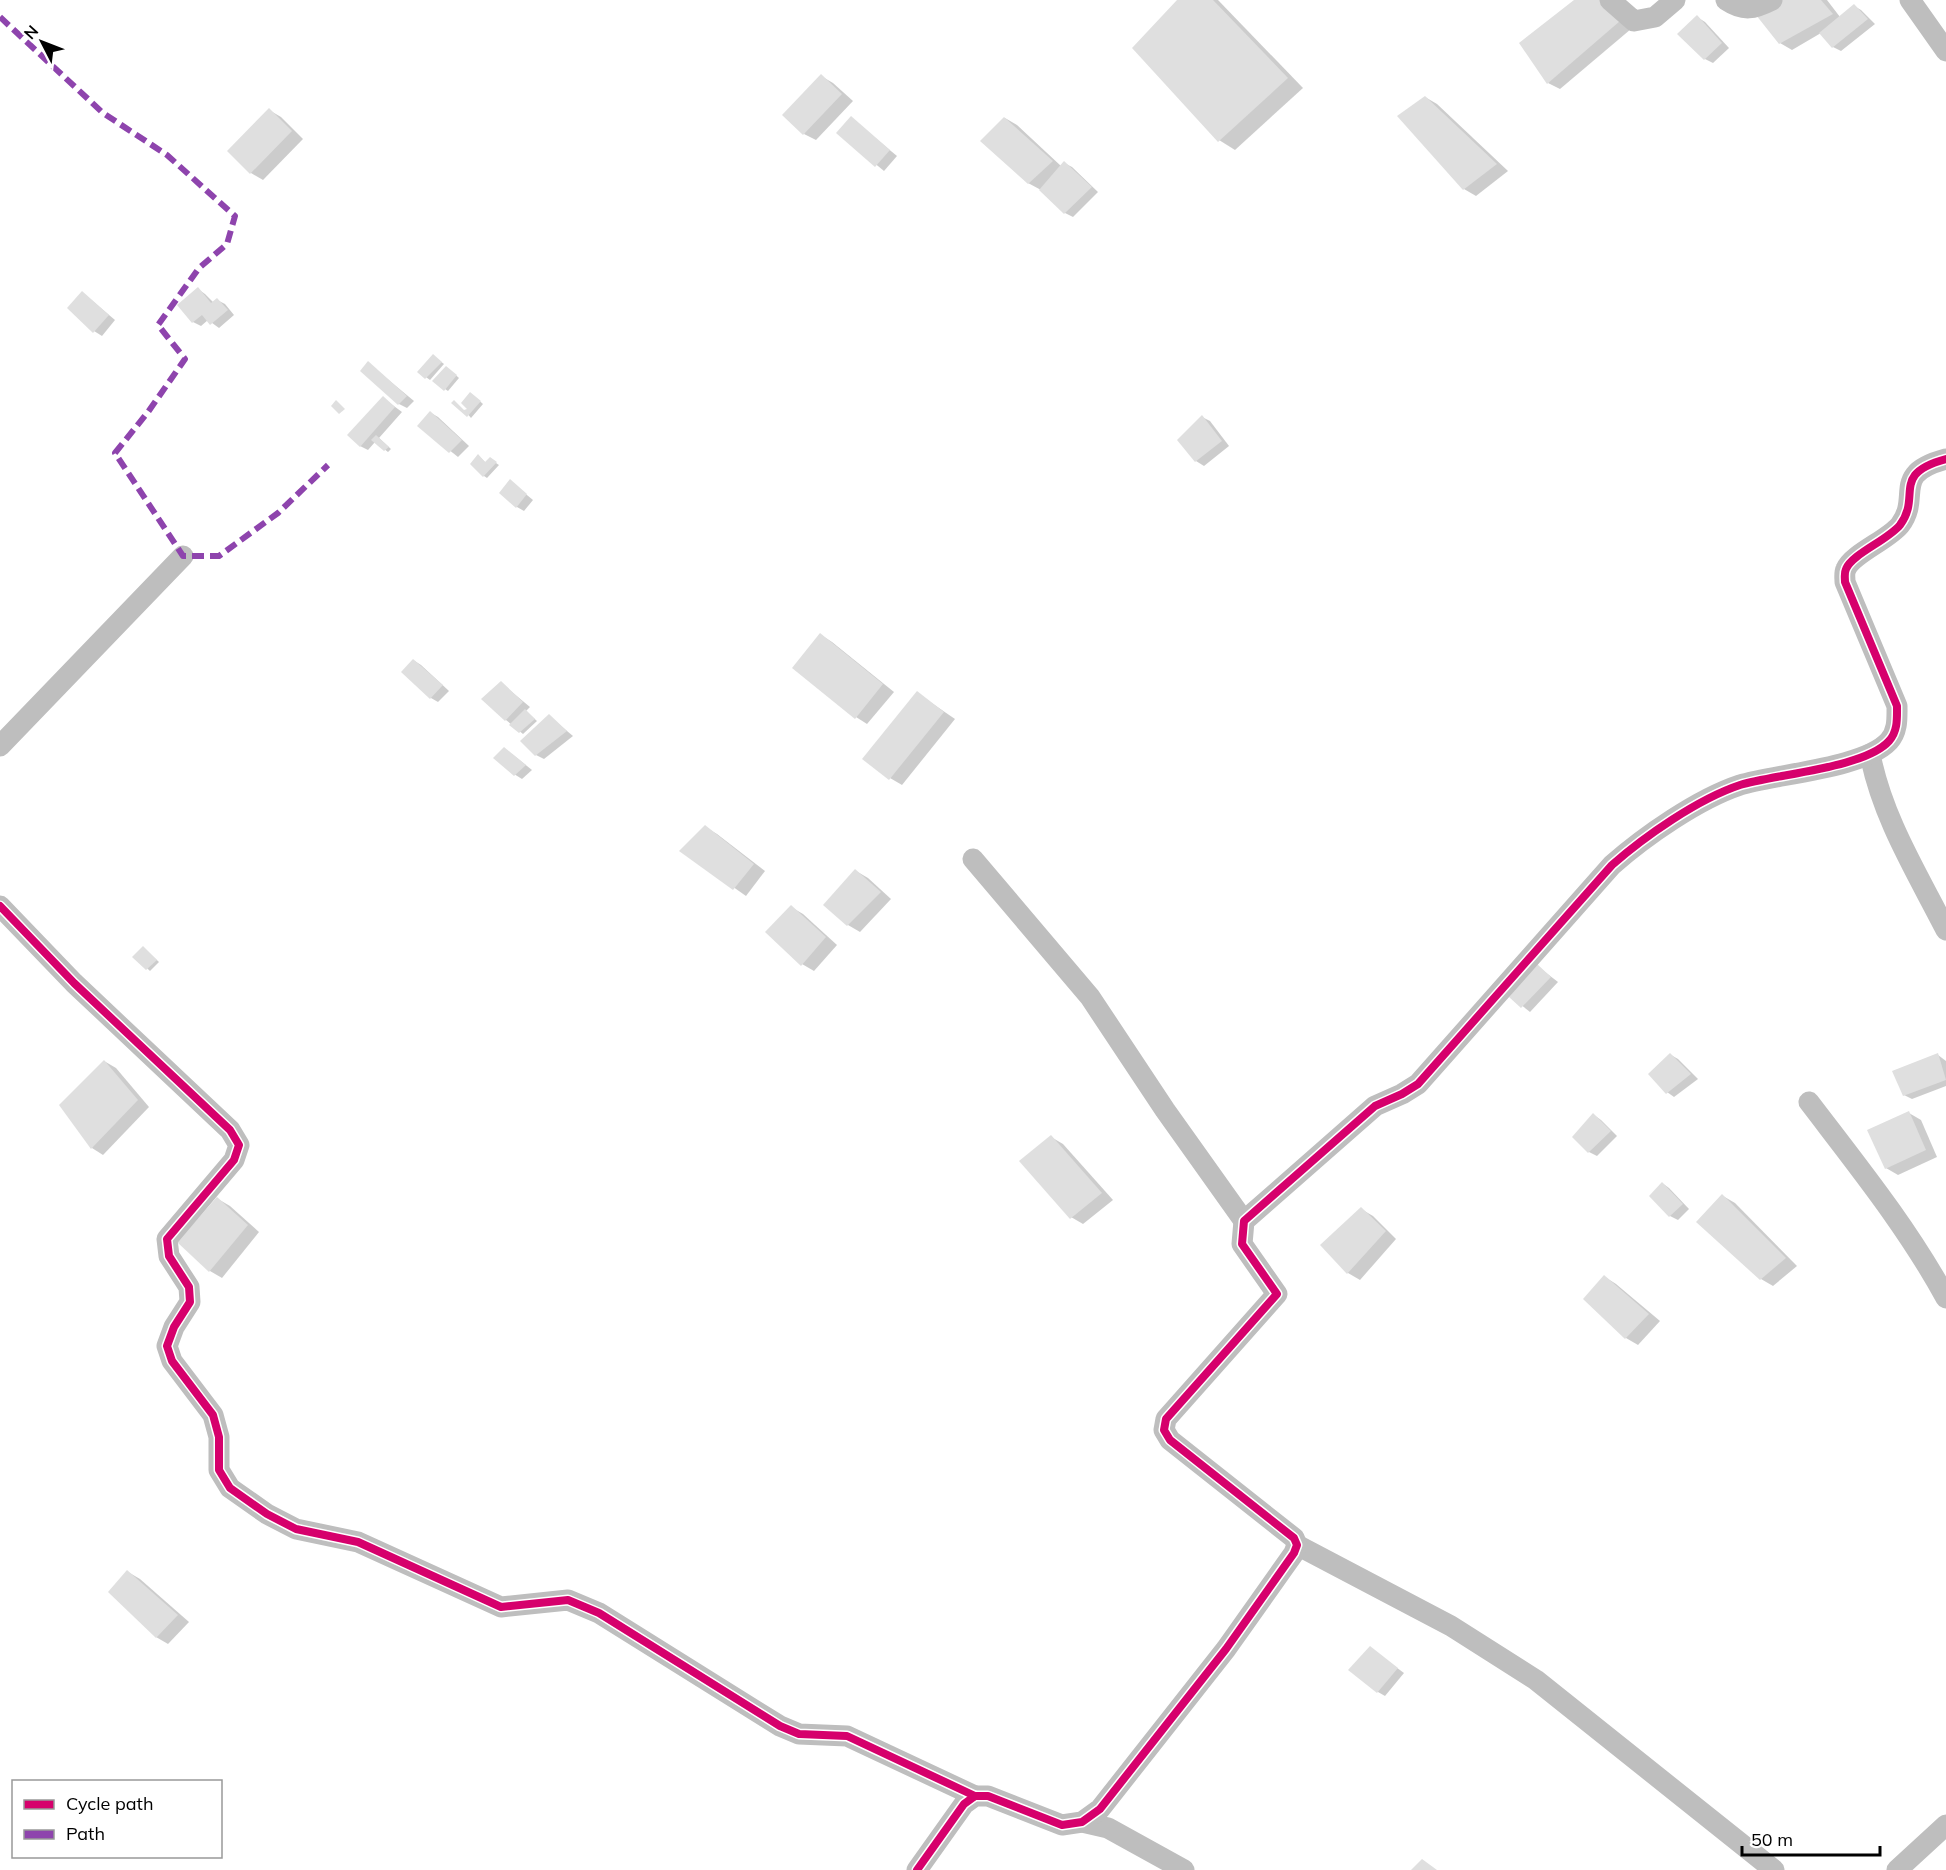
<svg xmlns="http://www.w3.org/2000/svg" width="1946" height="1870" viewBox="0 0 1946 1870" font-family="Mulish,sans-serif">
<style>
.shadow{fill:#0003}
.building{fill:#dfdfdf}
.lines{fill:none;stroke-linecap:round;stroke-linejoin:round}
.street{stroke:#bebebe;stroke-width:21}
.quiet{stroke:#8e44ad;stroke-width:6;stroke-dasharray:12 6;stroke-linecap:butt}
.cycleway-casing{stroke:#fff;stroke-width:11}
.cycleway{stroke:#d6006c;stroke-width:8}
</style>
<rect width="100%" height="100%" fill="#fff"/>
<!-- shadow -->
<g class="shadow">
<polygon points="1179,0 1218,0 1303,88 1235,150 1219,140"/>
<polygon points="1577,0 1604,0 1631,29 1560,89 1548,83"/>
<polygon points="1784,0 1827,0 1840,17 1854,6 1861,10 1875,24 1841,51 1833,47 1821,33 1792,50 1780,43"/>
<polygon points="1697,17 1705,22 1729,48 1713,63 1705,59"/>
<polygon points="821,76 833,83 853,101 816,140 804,134"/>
<polygon points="1425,97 1437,104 1508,171 1476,196 1464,189"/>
<polygon points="269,110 281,117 303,139 263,180 251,173 229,151"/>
<polygon points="851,118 897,156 884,171 838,133"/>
<polygon points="1005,118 1017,125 1061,166 1064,163 1072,167 1098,192 1073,217 1065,213 1041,190 1028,183"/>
<polygon points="198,289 205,294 214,303 217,300 225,304 234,315 219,328 208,320 201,326 193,322 179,305"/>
<polygon points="83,293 115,320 102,336 94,331"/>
<polygon points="436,358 444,364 430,380 419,372"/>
<polygon points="368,363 414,401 407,408 399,404 362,370"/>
<polygon points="450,370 459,378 448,391 445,389"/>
<polygon points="474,396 483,404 471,418 465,411 469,409"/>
<polygon points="383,398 402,412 379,438 391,449 388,452 375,442 368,450 360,446"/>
<polygon points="431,413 438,417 469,446 458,457 419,426"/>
<polygon points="1202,417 1210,421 1229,446 1204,466 1196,461 1179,440"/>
<polygon points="481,458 486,463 490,459 499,465 487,478 484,476"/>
<polygon points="510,481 533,500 524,511 517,507"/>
<polygon points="821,635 832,642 894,692 867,724 856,717"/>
<polygon points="413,660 421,665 449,691 438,702 431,698"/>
<polygon points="501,683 530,707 526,711 537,721 523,734 506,720"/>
<polygon points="917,693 955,719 902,785 890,778"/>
<polygon points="549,716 573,736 544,759 536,755"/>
<polygon points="512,754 532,770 522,779 514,774"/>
<polygon points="705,827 717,834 765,871 746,896 682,851"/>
<polygon points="856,871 868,878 891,899 860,932 848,925"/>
<polygon points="791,907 803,914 837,945 814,971 802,964 767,932"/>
<polygon points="144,948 159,962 150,971 135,957"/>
<polygon points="1536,965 1558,982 1530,1012 1511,997"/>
<polygon points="1671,1055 1678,1059 1698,1079 1674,1097 1667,1092"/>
<polygon points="1938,1055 1946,1061 1946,1086 1912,1099 1904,1095"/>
<polygon points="104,1061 116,1068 149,1107 103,1155 92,1148"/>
<polygon points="1909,1113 1921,1120 1937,1157 1898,1175 1886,1168"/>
<polygon points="1594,1115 1601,1120 1617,1136 1597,1156 1589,1152 1574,1137"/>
<polygon points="1051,1137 1063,1144 1113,1200 1083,1224 1071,1217"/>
<polygon points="1662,1183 1669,1188 1689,1209 1678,1220 1670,1216"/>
<polygon points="1723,1196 1735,1203 1797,1266 1773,1286 1761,1279"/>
<polygon points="218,1199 230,1206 259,1232 222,1278 210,1271 179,1242"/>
<polygon points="1361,1209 1373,1216 1396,1239 1360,1280 1348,1273 1322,1245"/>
<polygon points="1605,1277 1616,1284 1660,1321 1638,1345 1626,1338 1585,1299"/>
<polygon points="128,1572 140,1579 189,1622 168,1644 156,1637"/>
<polygon points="1370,1648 1404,1673 1385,1696 1378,1692"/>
</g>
<!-- building -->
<g class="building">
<polygon points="1177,0 1213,0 1288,78 1218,142 1132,48"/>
<polygon points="1574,0 1600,0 1620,21 1547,84 1519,43"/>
<polygon points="1781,0 1821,0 1833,14 1779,44 1756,15"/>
<polygon points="1854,4 1868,19 1832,48 1819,33"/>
<polygon points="1697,15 1722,43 1704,60 1677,34"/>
<polygon points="821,74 842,94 803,135 782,115"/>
<polygon points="1425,96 1497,164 1463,190 1397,116"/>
<polygon points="269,108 292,131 250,174 227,151"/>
<polygon points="851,116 890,150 875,167 836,133"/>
<polygon points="1004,117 1053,161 1028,184 980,141"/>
<polygon points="1064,161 1092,187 1064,214 1039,190"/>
<polygon points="198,287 211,303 217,298 228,310 210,325 202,315 192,323 177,305"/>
<polygon points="82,291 109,315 93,333 67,308"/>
<polygon points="433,354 442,362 425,379 417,372"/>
<polygon points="368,361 407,396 398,405 360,371"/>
<polygon points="446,366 457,375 444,391 432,381"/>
<polygon points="470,392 481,401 467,417 451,403 454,400 464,410 467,409 461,403"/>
<polygon points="383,396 395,407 360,447 347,435"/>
<polygon points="336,400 345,409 339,414 331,406"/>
<polygon points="430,411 462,440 449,453 417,426"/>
<polygon points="1202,415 1222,441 1195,462 1177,440"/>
<polygon points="376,435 389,447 384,451 371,440"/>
<polygon points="478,454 485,462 490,457 497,462 483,477 470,464"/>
<polygon points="510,479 527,494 516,508 499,493"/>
<polygon points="820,633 883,684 855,719 792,668"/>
<polygon points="413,659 443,685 430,699 401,672"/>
<polygon points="501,681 523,702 505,721 481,699"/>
<polygon points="917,691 944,712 889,780 862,759"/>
<polygon points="525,709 535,719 519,733 509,725"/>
<polygon points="549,714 567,731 535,756 520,741"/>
<polygon points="504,747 526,765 514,776 493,758"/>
<polygon points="705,825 754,864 733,890 679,851"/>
<polygon points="855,869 881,892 847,926 823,905"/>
<polygon points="791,905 826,937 801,966 765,932"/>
<polygon points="143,946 157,960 146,970 132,957"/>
<polygon points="1536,963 1551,977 1521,1008 1509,997"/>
<polygon points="1670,1053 1691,1074 1666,1094 1648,1074"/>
<polygon points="1938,1053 1946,1080 1903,1096 1892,1071"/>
<polygon points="104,1060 138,1100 91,1149 59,1105"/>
<polygon points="1909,1111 1926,1150 1885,1169 1867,1130"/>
<polygon points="1593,1113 1611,1131 1588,1153 1572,1137"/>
<polygon points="1051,1135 1102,1193 1070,1219 1019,1161"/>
<polygon points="1662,1182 1683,1204 1669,1217 1649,1196"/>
<polygon points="1722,1194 1786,1258 1760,1280 1696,1222"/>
<polygon points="217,1197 248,1225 209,1272 177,1242"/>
<polygon points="1361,1207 1386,1231 1347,1274 1320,1245"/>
<polygon points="1604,1275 1649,1314 1625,1339 1583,1299"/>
<polygon points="127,1570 178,1615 156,1638 108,1592"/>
<polygon points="1370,1646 1398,1668 1377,1693 1348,1670"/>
<polygon points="1422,1859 1437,1870 1411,1870"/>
</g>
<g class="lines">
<!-- street -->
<g class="street">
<polyline points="1610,0 1634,21 1655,17 1675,0"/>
<path d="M 1726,0 C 1744,12 1754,9 1772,0"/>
<polyline points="1910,0 1946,51"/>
<polyline points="0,746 183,556"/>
<path d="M 1870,754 C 1882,817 1917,873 1946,930"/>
<polyline points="973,859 1090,997 1165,1110 1244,1221"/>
<polyline points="0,906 74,983 230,1130 239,1145 234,1160 167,1239 169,1256 189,1287 190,1302 174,1327 167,1346 172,1361 213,1415 219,1437 219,1470 230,1488 267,1514 296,1529 358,1542 501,1607 568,1600 599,1613 780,1726 799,1734 847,1736 975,1796"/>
<path d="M 1809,1102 C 1857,1165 1908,1228 1946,1298"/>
<polyline points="1297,1545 1451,1626 1536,1680 1774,1870"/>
<polyline points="1082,1822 1108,1828 1184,1870"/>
<path d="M 917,1870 L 964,1804 L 975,1796 L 988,1796 L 1062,1825 L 1082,1822 L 1100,1809 L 1226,1649 L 1294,1553 L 1297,1545 L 1294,1538 L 1170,1440 L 1164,1430 L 1166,1419 L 1277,1294 L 1242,1244 L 1244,1221 L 1375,1106 L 1402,1094 L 1418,1084 L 1612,865 C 1645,836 1698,799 1740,785 C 1776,774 1865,768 1889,741 C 1898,731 1897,718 1897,706 L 1845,582 C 1845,578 1844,573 1846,569 C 1852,554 1888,540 1900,525 C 1922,496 1890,474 1946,459"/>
<polyline points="1897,1870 1946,1825"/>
</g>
<!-- quiet -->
<polyline class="quiet" points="0,17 103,113 167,155 235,216 227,244 199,268 158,325 185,359 148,412 115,453 183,556 219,556 278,513 328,465"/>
<!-- cycleway casing -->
<g class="cycleway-casing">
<g id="cycleway">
<polyline points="0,906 74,983 230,1130 239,1145 234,1160 167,1239 169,1256 189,1287 190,1302 174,1327 167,1346 172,1361 213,1415 219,1437 219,1470 230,1488 267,1514 296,1529 358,1542 501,1607 568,1600 599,1613 780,1726 799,1734 847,1736 975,1796"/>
<path d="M 917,1870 L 964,1804 L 975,1796 L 988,1796 L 1062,1825 L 1082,1822 L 1100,1809 L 1226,1649 L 1294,1553 L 1297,1545 L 1294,1538 L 1170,1440 L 1164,1430 L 1166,1419 L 1277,1294 L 1242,1244 L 1244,1221 L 1375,1106 L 1402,1094 L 1418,1084 L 1612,865 C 1645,836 1698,799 1740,785 C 1776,774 1865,768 1889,741 C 1898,731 1897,718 1897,706 L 1845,582 C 1845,578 1844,573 1846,569 C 1852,554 1888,540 1900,525 C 1922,496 1890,474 1946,459"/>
</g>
</g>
<!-- cycleway -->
<use href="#cycleway" class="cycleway"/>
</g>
<!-- legend -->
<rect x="12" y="1780" width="210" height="78" fill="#ffffff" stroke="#999999" stroke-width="1.5"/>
<rect x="24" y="1800" width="30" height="9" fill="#d6006c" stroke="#999999" stroke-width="1.5"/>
<text x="66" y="1810" font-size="18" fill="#000000">Cycle path</text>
<rect x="24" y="1830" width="30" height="9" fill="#8e44ad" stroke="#999999" stroke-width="1.5"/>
<text x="66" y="1840" font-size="18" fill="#000000">Path</text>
<!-- north arrow -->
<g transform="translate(42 42) rotate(312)" stroke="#ffffff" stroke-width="4.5" paint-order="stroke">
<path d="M0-4.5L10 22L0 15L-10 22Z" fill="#000000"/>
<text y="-9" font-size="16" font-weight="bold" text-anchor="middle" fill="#000000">N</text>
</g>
<!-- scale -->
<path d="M1742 1846v9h138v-9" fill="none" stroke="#000000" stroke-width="3"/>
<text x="1751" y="1846" font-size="18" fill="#000000" stroke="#ffffff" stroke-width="4.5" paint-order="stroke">50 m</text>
</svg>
